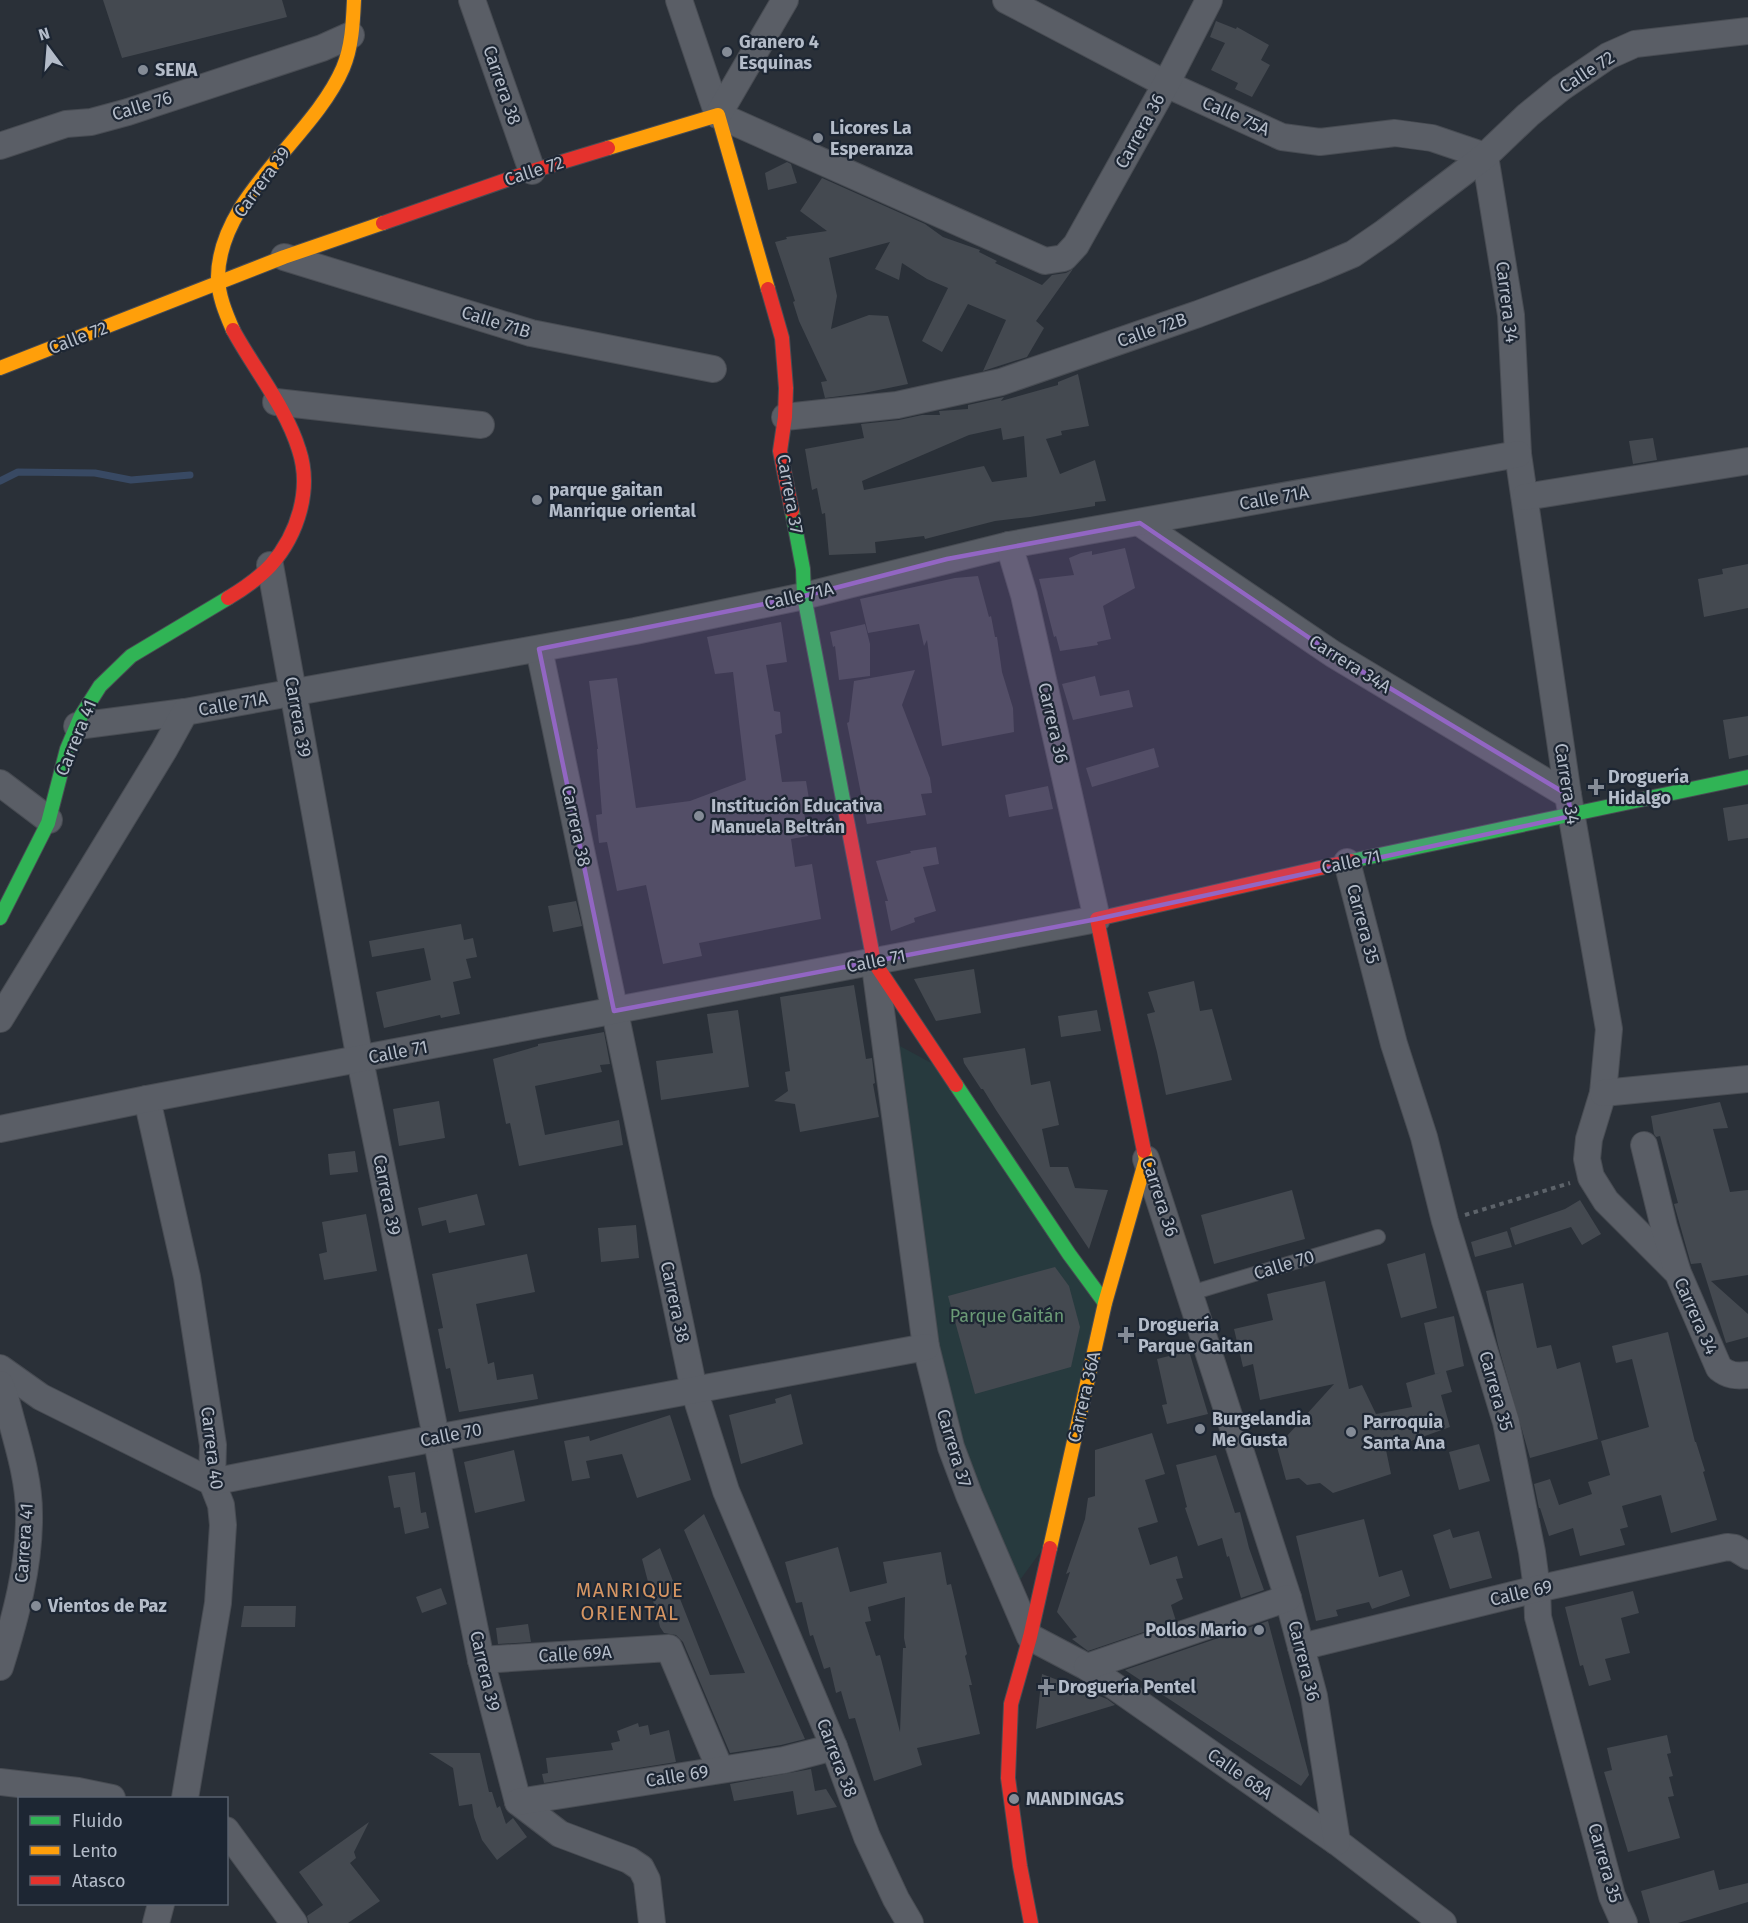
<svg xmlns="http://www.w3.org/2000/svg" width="1748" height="1923" viewBox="0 0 1748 1923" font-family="'Fira Sans',sans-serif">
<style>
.green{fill:#273a3e}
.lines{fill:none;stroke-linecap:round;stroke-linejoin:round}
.stream{stroke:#384963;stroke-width:7}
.building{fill:#444950;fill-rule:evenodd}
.lane-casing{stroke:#484c53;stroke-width:16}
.street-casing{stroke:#484c53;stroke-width:28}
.fast-casing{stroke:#484c53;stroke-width:16}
.slow-casing{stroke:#484c53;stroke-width:16}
.jam-casing{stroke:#484c53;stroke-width:16}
.path{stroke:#5d636a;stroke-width:4;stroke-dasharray:4.5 4.5;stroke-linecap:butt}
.lane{stroke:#5a5e66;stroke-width:14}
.street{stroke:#5a5e66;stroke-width:26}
.fast{stroke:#30b455;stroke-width:14}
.slow{stroke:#ff9f0a;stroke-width:14}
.jam{stroke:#e5322d;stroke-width:14}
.marked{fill:#9266c3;fill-opacity:0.2;stroke:#9266c3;stroke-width:4.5;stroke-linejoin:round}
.poi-dot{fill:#848b96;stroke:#1d2633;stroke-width:2}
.labels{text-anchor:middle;stroke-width:4.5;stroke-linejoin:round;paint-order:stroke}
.poi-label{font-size:18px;font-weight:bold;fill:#b4bcc9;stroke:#1d2633;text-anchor:start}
.street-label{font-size:18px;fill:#b4bcc9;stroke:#1d2633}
.park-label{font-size:18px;fill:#6b9a76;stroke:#1d2633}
.neighbourhood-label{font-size:20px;letter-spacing:1.5px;fill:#d59563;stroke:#1d2633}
</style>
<rect width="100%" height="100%" fill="#2a3038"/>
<!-- green -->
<polygon class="green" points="898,1045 948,1072 1105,1303 1053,1535 1017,1584 941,1407"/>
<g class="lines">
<!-- stream -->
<polyline class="stream" points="0,481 18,472 95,473 131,480 190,475"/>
</g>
<!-- building -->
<g class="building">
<polygon points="103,0 282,0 287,17 122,58"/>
<polygon points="1216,21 1236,29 1237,27 1269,45 1261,60 1270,65 1252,97 1235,89 1238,83 1211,70 1225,43 1210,37"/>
<polygon points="787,162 791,164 797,183 768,190 765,173"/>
<polygon points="822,178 925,224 943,237 980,250 979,252 997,261 995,263 1042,285 1052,275 1066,273 1073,269 1036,321 1044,328 1027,357 983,371 1006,320 968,304 942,352 922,341 948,288 927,279 902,263 899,280 875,269 890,242 829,258 837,296 831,329 869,315 888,316 908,384 864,393 825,398 821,382 827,381 799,321 793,302 795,301 775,242 787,239 786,237 827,231 800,211"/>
<path d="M 1078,374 L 1089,426 L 1061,431 L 1062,435 L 1046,439 L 1060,474 L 1095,460 L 1106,501 L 1095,502 L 1095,506 L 1030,517 L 995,521 L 925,539 L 924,536 L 875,542 L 876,553 L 829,555 L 825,513 L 822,514 L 817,488 L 812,490 L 805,449 L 864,438 L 861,424 L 899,420 L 922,415 L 940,415 L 939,411 L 968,409 L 968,405 L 1004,397 L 1001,401 L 1058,385 L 1058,382 ZM 1001,428 L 1003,440 L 1024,436 L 1027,477 L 992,482 L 984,466 L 864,490 L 862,481 L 969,435 Z"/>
<polygon points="1653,438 1657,460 1633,464 1629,441"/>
<polygon points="1125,548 1135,588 1103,606 1111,639 1097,642 1098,645 1060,651 1056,636 1054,637 1039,579 1074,575 1069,558 1081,553 1092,551 1092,555"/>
<polygon points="1748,564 1748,608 1704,617 1698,579 1723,574 1722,569"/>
<polygon points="978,576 989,617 991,616 995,637 997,637 1002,672 1013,708 1014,732 942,746 927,640 924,646 919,624 868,633 860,599 955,578"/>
<polygon points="781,622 787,662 766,665 774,711 780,712 782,733 775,735 782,782 806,781 810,805 803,806 808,836 791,839 795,867 812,864 821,919 699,943 702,956 663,964 646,885 617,891 607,842 599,843 596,815 602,814 597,749 598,749 589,681 617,678 636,808 690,801 746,780 733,672 715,674 707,637"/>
<polygon points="865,624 870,644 870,676 839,680 835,646 833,647 830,632"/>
<polygon points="915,670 902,705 930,778 932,793 921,794 926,815 867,824 847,723 849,722 854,681"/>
<polygon points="1095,676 1100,696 1129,690 1133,707 1073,720 1062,684"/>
<polygon points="1748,716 1748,755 1729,759 1723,720"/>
<polygon points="1154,748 1159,767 1092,787 1086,768"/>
<polygon points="1048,786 1053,809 1009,817 1005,795"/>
<polygon points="1748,804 1748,838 1728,841 1723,808"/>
<polygon points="936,847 939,864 923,867 936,911 914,918 915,922 891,931 885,901 888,901 876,861 911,853 910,851"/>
<polygon points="576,901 582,926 553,932 548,906"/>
<polygon points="461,924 464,940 473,938 477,957 466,959 471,978 453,982 460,1014 441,1018 440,1015 384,1028 376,992 431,980 424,948 372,957 369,941"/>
<polygon points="974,969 981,1013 936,1021 914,979"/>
<polygon points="1194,981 1200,1011 1212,1009 1232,1080 1166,1095 1157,1052 1147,1014 1155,1012 1148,992"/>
<polygon points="854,985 866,1059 872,1058 875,1083 873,1084 879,1117 800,1132 795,1104 774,1101 788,1091 785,1072 790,1071 780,997"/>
<polygon points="738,1010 749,1087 661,1100 656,1061 713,1053 707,1014"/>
<polygon points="1097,1010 1101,1031 1061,1037 1058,1016"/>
<polygon points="604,1032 610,1064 600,1065 602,1072 535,1086 545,1135 619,1120 623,1145 519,1166 510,1123 506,1124 493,1059 538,1046 538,1044"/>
<polygon points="1025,1048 1031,1085 1050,1081 1059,1125 1042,1129 1050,1167 1068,1167 1075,1188 1108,1190 1089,1249 996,1110 983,1089 981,1089 964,1063 963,1058"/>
<polygon points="439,1101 445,1138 399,1146 393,1109"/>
<polygon points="1720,1102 1728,1128 1713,1129 1730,1192 1748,1190 1748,1275 1711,1281 1748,1314 1748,1337 1726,1343 1701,1263 1691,1264 1674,1204 1678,1203 1660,1136 1656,1137 1654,1134 1651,1116"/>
<polygon points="355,1151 358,1172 330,1175 328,1154"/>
<polygon points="1292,1190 1305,1239 1214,1264 1201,1215"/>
<polygon points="477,1194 485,1225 449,1233 446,1220 422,1226 418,1208"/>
<polygon points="1580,1200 1601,1234 1582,1245 1571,1227 1515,1245 1510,1228 1565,1209"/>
<polygon points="366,1214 377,1271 324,1280 319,1254 327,1252 322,1222"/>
<polygon points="636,1225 639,1258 601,1262 598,1228"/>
<polygon points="1507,1231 1512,1247 1475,1257 1471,1242"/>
<polygon points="1425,1253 1437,1308 1401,1318 1387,1264"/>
<polygon points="527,1254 535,1292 476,1304 488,1364 494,1362 497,1380 533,1374 538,1399 459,1412 450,1368 446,1369 438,1329 443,1328 432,1274"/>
<polygon points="1055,1267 1069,1286 1080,1327 1071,1367 975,1394 948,1296"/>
<polygon points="1325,1281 1349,1389 1362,1385 1376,1414 1412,1407 1406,1383 1442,1372 1435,1374 1424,1323 1454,1316 1464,1366 1446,1371 1452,1392 1441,1395 1450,1427 1386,1450 1391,1474 1333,1493 1320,1483 1307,1485 1299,1478 1286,1480 1277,1447 1334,1384 1260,1400 1253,1364 1243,1367 1234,1329 1273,1320 1267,1294"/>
<polygon points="1523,1283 1537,1348 1551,1345 1557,1369 1580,1362 1598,1439 1530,1458 1498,1345 1486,1291"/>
<polygon points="1668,1332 1695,1442 1696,1442 1705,1471 1703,1472 1717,1520 1671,1533 1661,1495 1622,1506 1628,1527 1620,1529 1625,1545 1580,1556 1573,1528 1549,1536 1540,1508 1539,1508 1534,1484 1550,1479 1559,1505 1592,1494 1588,1482 1610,1475 1601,1441 1649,1427 1632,1359 1616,1363 1612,1346"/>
<polygon points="1189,1351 1208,1414 1167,1424 1162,1405 1167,1404 1157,1359"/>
<polygon points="791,1394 803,1444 741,1464 729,1415 776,1403 775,1399"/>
<polygon points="670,1415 691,1480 637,1498 622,1454 586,1461 590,1478 572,1481 564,1441 589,1436 590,1441"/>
<polygon points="1152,1433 1165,1474 1145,1480 1158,1522 1138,1528 1150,1565 1177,1556 1183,1578 1176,1579 1183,1599 1171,1605 1176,1621 1088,1651 1072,1639 1077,1637 1057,1612 1070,1572 1066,1574 1085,1519 1088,1498 1095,1496 1095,1450"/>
<polygon points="1479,1444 1490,1481 1459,1490 1449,1452"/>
<polygon points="514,1450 525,1501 475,1513 464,1462"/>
<polygon points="1216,1455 1235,1513 1240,1512 1249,1548 1264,1590 1241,1598 1229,1556 1227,1557 1222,1538 1198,1546 1185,1508 1187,1507 1176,1465"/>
<polygon points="415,1472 421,1513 426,1512 429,1528 405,1534 400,1507 394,1508 388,1476"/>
<polygon points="704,1514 805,1739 781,1745 730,1753 683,1642 676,1635 664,1633 660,1627 642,1559 660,1548 710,1675 745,1673 684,1530"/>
<polygon points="1364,1519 1379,1577 1402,1570 1410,1596 1372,1609 1369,1602 1336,1610 1338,1616 1316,1621 1296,1536"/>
<polygon points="1450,1529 1453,1538 1479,1531 1492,1578 1450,1589 1433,1535"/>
<path d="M 838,1547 L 850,1592 L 887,1583 L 883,1562 L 941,1552 L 947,1585 L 951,1584 L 967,1654 L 965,1656 L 972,1685 L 969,1685 L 980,1734 L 917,1748 L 922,1765 L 874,1781 L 855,1718 L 849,1719 L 841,1691 L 836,1693 L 830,1667 L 824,1669 L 813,1635 L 810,1636 L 802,1602 L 796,1603 L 785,1562 ZM 905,1597 L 904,1638 L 906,1648 L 903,1648 L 900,1732 L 880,1655 L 876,1656 L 865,1622 L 871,1621 L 868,1607 Z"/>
<polygon points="441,1588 447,1604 422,1613 416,1597"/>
<polygon points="1633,1591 1639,1613 1621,1618 1630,1653 1605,1659 1611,1680 1589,1686 1583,1665 1580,1666 1565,1607"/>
<polygon points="244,1606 296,1606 295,1627 241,1627"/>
<polygon points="1268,1621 1309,1775 1301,1786 1125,1670"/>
<polygon points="528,1624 531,1642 498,1644 496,1628"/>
<polygon points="1042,1674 1107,1699 1115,1705 1036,1729"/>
<polygon points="638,1723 639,1727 648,1725 650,1735 669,1730 676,1762 544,1783 542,1774 548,1773 546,1758 613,1750 611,1743 620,1741 617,1731"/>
<polygon points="1667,1735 1671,1753 1667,1754 1673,1776 1669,1777 1674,1796 1668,1797 1680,1838 1628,1852 1604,1772 1612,1770 1607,1748"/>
<polygon points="429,1753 480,1753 489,1792 492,1792 497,1808 500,1806 506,1824 513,1818 527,1837 497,1860 482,1840 474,1817 472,1804 459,1806 453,1768"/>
<polygon points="811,1769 815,1791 826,1789 837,1807 797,1815 793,1791 734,1801 730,1784"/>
<polygon points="369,1822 354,1852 356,1858 350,1863 380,1901 348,1923 309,1923 307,1916 323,1905 299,1872"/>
<polygon points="1714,1870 1719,1890 1748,1883 1748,1902 1678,1923 1650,1923 1641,1891"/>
</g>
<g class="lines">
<!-- lane casing -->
<g class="lane-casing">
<polyline id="lane" points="1191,1293 1378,1237"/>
</g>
<!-- street casing -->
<g class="street-casing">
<g id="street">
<polyline points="472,0 532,171"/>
<polyline points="679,0 718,115"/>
<polyline points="1006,0 1166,84 1282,137 1320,142 1395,133 1432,138 1485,156"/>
<polyline points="718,115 1045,261 1064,258 1076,245 1166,84 1209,0"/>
<polyline points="718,115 785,0"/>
<polyline points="0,146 66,124 91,122 128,112 322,48 351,35"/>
<path d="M 1485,156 L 1511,315 L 1518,454 L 1568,795 L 1609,1029 L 1603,1093 L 1589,1139 L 1587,1159 L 1591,1177 L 1606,1201 L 1678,1273 L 1719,1368 C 1729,1376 1736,1376 1748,1375"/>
<polyline points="284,257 531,333 713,369"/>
<polyline points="276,402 481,425"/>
<polyline points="785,417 897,405 1001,382 1198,314 1313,271 1353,254 1385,232 1485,156 1528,115 1561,88 1608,56 1635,44 1748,31"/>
<polyline points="1525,497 1748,461"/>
<polyline points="1140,523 1333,654 1568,795"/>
<polyline points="270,565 360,1060 481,1660 518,1802 560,1834 629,1860 641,1868 647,1880 652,1923"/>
<polyline points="539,649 694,1390 726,1491 834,1747 867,1837 896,1899 910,1923"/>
<polyline points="77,726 185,712 635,631 804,596 1009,545 1518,454"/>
<polyline points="0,783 49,820"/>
<polyline points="1347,862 1394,1044 1424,1137 1445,1221 1506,1422 1532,1552 1537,1589 1538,1617 1612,1896 1624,1923"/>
<polyline points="875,966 926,1347 951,1447 969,1495 1030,1637 1087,1667 1337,1842 1443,1923"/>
<polyline points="0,1019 164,750 185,712"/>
<polyline points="1603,1093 1748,1079"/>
<polyline points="147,1099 187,1277 213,1445 212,1482 221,1505 223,1525 218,1603 185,1798"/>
<polyline points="0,1129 147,1099 1097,919 1024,595 1009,545"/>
<polyline points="1644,1145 1664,1227 1677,1270"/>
<polyline points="1146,1159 1288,1598 1314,1696 1337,1842"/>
<polyline points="0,1368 41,1397 212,1482 436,1438 926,1347"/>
<path d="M 0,1384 L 5,1396 C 14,1434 29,1474 29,1513 C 30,1565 15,1619 0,1667"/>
<polyline points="1301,1647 1537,1589 1727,1547 1735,1548 1748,1556"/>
<polyline points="481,1660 669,1648 720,1769"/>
<polyline points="1087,1667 1288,1598"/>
<polyline points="0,1782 78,1791 112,1798"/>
<polyline points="518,1802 784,1760 834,1747"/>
<polyline points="226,1830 294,1923"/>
<polyline points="156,1923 161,1904"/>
</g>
</g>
<!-- fast casing -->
<g class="fast-casing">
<g id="fast">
<polyline points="792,511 803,569 804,596 845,810"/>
<polyline points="1351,861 1748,777"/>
<polyline points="0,918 48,823 67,749 81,716 100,686 131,656 228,598"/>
<polyline points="956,1085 1069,1254 1105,1303"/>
</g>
</g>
<!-- slow casing -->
<g class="slow-casing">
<g id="slow">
<polyline points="608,148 718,115 768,289"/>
<path d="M 233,330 C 226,314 218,295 218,277 C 219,196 313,138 343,68 C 352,47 353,22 354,0"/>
<polyline points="0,368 284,257 383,223"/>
<polyline points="1050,1548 1105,1303 1146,1159 1144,1151"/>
</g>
</g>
<!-- jam casing -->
<g class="jam-casing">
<g id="jam">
<polyline points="383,223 532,171 608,148"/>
<polyline points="768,289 782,338 786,388 785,417 780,451 792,511"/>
<path d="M 228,598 C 243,589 259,578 271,565 C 298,534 312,489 299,450 C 286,407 254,369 233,330"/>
<polyline points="845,810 874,962 956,1085"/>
<polyline points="1144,1151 1097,919 1351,861"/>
<polyline points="1031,1923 1020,1866 1008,1778 1011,1704 1030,1637 1050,1548"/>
</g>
</g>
<!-- path -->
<polyline class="path" points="1465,1215 1570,1183"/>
<!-- lane -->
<use href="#lane" class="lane"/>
<!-- street -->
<use href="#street" class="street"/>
<!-- fast -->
<use href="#fast" class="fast"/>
<!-- slow -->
<use href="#slow" class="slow"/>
<!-- jam -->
<use href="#jam" class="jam"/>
</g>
<!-- marked area -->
<path class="marked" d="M 1140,523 L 1333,654 L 1568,795 L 1571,816 L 1097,919 L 614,1011 L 539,649 L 804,596 L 947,559 Z"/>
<!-- markers -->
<g class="poi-dot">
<circle cx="727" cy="52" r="6"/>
<circle cx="143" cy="70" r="6"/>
<circle cx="818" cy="138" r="6"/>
<circle cx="537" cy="500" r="6"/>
<path d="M1593 778h6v6h6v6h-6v6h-6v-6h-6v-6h6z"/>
<circle cx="699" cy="816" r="6"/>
<path d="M1123 1326h6v6h6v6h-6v6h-6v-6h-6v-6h6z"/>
<circle cx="1200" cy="1429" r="6"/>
<circle cx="1351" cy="1432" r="6"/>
<circle cx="36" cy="1606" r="6"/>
<circle cx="1259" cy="1630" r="6"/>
<path d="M1043 1678h6v6h6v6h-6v6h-6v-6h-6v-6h6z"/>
<circle cx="1014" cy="1799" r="6"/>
</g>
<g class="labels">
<!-- poi labels -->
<g class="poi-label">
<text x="739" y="48">Granero 4<tspan x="739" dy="21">Esquinas</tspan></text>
<text x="155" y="76">SENA</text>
<text x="830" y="134">Licores La<tspan x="830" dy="21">Esperanza</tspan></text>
<text x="549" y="496">parque gaitan<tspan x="549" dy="21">Manrique oriental</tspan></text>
<text x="1608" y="783">Droguería<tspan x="1608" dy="21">Hidalgo</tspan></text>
<text x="711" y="812">Institución Educativa<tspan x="711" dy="21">Manuela Beltrán</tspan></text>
<text x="1138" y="1331">Droguería<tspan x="1138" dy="21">Parque Gaitan</tspan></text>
<text x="1212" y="1425">Burgelandia<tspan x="1212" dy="21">Me Gusta</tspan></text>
<text x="1363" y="1428">Parroquia<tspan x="1363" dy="21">Santa Ana</tspan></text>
<text x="48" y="1612">Vientos de Paz</text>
<text x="1247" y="1636" text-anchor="end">Pollos Mario</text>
<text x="1058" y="1693">Droguería Pentel</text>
<text x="1026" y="1805">MANDINGAS</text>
</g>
<!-- street labels -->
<g class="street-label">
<text transform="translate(1587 72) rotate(-33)" y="6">Calle 72</text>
<text transform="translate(502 85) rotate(71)" y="6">Carrera 38</text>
<text transform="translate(142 106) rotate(-17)" y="6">Calle 76</text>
<text transform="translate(1236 116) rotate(24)" y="6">Calle 75A</text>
<text transform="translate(1140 131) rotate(-61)" y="6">Carrera 36</text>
<text transform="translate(534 171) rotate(-18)" y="6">Calle 72</text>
<text transform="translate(262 182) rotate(-54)" y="6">Carrera 39</text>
<text transform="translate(1507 302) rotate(83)" y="6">Carrera 34</text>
<text transform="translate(496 322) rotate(17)" y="6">Calle 71B</text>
<text transform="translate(1152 330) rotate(-19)" y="6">Calle 72B</text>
<text transform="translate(78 338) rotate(-21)" y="6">Calle 72</text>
<text transform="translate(790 494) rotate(80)" y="6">Carrera 37</text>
<text transform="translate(1274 498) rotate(-10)" y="6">Calle 71A</text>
<text transform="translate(799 596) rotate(-13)" y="6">Calle 71A</text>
<text transform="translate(1350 664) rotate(32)" y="6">Carrera 34A</text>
<text transform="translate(233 704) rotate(-10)" y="6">Calle 71A</text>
<text transform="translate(298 717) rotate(80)" y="6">Carrera 39</text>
<text transform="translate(1053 723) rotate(77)" y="6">Carrera 36</text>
<text transform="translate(76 738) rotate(-68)" y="6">Carrera 41</text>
<text transform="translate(1567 784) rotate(81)" y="6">Carrera 34</text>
<text transform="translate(576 826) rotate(78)" y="6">Carrera 38</text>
<text transform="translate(1351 862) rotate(-12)" y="6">Calle 71</text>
<text transform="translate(1363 924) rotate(75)" y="6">Carrera 35</text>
<text transform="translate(876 961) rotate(-11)" y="6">Calle 71</text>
<text transform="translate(398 1052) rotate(-11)" y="6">Calle 71</text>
<text transform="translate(387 1195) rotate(79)" y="6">Carrera 39</text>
<text transform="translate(1160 1197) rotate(72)" y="6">Carrera 36</text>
<text transform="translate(1284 1265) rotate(-17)" y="6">Calle 70</text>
<text transform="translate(675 1302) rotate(78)" y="6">Carrera 38</text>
<text transform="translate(1696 1316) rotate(66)" y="6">Carrera 34</text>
<text transform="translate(1496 1391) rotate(74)" y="6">Carrera 35</text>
<text transform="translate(1084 1397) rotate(-77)" y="6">Carrera 36A</text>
<text transform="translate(451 1435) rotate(-11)" y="6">Calle 70</text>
<text transform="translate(212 1448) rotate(83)" y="6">Carrera 40</text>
<text transform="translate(954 1448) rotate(73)" y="6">Carrera 37</text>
<text transform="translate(24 1543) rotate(-86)" y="6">Carrera 41</text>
<text transform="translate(1521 1593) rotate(-13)" y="6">Calle 69</text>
<text transform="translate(575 1654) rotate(-3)" y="6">Calle 69A</text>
<text transform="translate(1304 1661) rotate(76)" y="6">Carrera 36</text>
<text transform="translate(485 1671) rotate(77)" y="6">Carrera 39</text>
<text transform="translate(837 1758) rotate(69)" y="6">Carrera 38</text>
<text transform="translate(1240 1774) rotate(35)" y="6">Calle 68A</text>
<text transform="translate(677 1776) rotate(-9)" y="6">Calle 69</text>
<text transform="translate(1605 1863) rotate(74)" y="6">Carrera 35</text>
</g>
<!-- park labels -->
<g class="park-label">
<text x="1007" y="1322">Parque Gaitán</text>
</g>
<!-- neighbourhood labels -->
<g class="neighbourhood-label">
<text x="630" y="1597">MANRIQUE<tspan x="630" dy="23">ORIENTAL</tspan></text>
</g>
</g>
<!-- legend -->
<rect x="18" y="1797" width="210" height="108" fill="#1d2633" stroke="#59626f" stroke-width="1.5"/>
<rect x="30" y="1816" width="30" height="9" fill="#30b455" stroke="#59626f" stroke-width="1.5"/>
<text x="72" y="1827" font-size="18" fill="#b4bcc9">Fluido</text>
<rect x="30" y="1846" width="30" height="9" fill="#ff9f0a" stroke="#59626f" stroke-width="1.5"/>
<text x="72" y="1857" font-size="18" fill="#b4bcc9">Lento</text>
<rect x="30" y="1876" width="30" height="9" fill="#e5322d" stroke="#59626f" stroke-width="1.5"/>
<text x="72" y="1887" font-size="18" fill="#b4bcc9">Atasco</text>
<!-- north arrow -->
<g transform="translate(48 48) rotate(344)" stroke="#1d2633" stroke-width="4.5" paint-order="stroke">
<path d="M0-4.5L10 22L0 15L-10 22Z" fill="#b4bcc9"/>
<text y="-9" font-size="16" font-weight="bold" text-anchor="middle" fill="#b4bcc9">N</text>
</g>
</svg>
